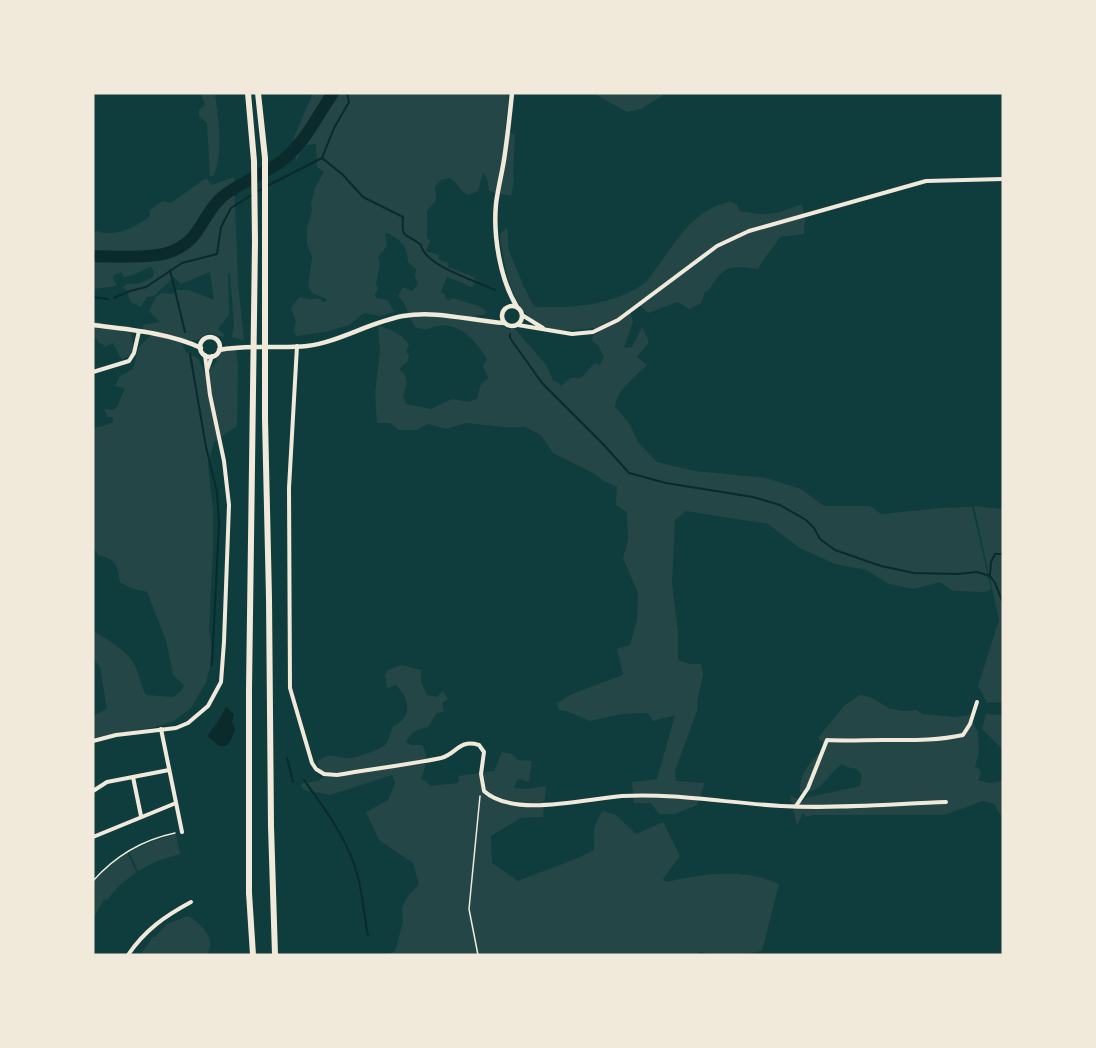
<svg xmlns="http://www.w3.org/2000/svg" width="1096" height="1048" viewBox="0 0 1096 1048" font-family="'Space Grotesk',sans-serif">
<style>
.green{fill:#244646}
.water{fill:#0a2a2b}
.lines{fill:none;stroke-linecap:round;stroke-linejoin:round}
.stream{stroke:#0a2a2b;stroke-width:2}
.river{stroke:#0a2a2b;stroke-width:12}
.path{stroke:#f1e9da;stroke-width:1.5}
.minor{stroke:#f1e9da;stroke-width:4}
.tertiary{stroke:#f1e9da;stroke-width:4.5}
.trunk{stroke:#f1e9da;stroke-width:6}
</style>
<rect width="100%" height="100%" fill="#0f3d3e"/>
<!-- green -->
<g class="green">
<path d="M 201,93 L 215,93 C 218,118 224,151 214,175 L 210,177 L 207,123 L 199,116 L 199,110 L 205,105 Z"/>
<path d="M 313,93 L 509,93 L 505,130 L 515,135 L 513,174 L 514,180 L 511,196 L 489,191 L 487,178 L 483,173 L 478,191 L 468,195 C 459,191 458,183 450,178 L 441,180 L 435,187 L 436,200 L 427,211 L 427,238 L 430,241 L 426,251 L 439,255 L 438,259 L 448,263 L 448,267 L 474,277 L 476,281 L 472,287 L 447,277 L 441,292 L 445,295 L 445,297 L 449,301 L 452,298 L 479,306 L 487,312 L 484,315 L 476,315 L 478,320 L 496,322 L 507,329 L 515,329 L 546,365 L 553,380 L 559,383 L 561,386 L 571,378 L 581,378 L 595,363 L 600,365 L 604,357 L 598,345 L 592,341 L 593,335 L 599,333 L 594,328 C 578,330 563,332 548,328 C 511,318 504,264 500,234 L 507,228 L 509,251 L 524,287 L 534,306 L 540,307 C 575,308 612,305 642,285 C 648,281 653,273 657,267 C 677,241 695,207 731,202 L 737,205 L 740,211 C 751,213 767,216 779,212 C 787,210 793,206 802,205 L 805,220 L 804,234 L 780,237 C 773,249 764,257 758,269 C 731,265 724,265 709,290 L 705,292 L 701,303 L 689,309 L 678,302 L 648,313 L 637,303 L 629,309 L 633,321 L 624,348 L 632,347 L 642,327 L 648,339 L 648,344 L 637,357 L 647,365 C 636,376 616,391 615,407 L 629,423 L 638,442 L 657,462 L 695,471 L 766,478 L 801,489 L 824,506 L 870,506 L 881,514 C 912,511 941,507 972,507 L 991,589 L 985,592 L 953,591 L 940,582 L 914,589 L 889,584 L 866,570 L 835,564 L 800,548 L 768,524 L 686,511 L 675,520 L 672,583 L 678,632 L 678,660 L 689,664 L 701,664 L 703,675 L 698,697 L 697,711 L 675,771 L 676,781 L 705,783 L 697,805 L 675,814 L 659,814 L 651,803 L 634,803 L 632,782 L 657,779 L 675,715 L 653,721 L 648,713 L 622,714 L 590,721 L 566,711 L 559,710 L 557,703 L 572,694 L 623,675 L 617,649 L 630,645 L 637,620 L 638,593 L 623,558 L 628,540 L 627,512 L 616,505 L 617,487 L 604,481 L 595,474 L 553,453 L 541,435 L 525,427 L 502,427 L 466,423 L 446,429 L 428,424 L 417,430 L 399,430 L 390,423 L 377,423 L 375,393 L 380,352 L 378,325 C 390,330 400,333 409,344 L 406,352 L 409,355 L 408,361 L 399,369 C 411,378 406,384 403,396 L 406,404 L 431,409 L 452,399 L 470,402 L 477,398 L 481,384 L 488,378 L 483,366 L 487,359 C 477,343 461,322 438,326 C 426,328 429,332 415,327 C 408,317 407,304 398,296 L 403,287 L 412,291 L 418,284 L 415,276 L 416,269 L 408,262 C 407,244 401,240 385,232 L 387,246 L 378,257 L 380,264 L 376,284 L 378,288 L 375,295 L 376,298 L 388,300 L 394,312 L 380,316 L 364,313 L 349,325 L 324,332 L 296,336 L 294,331 L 296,322 L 291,308 L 299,297 L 312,300 L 314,298 L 320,299 L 324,303 L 327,299 L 312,293 L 308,286 L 312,257 L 307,244 L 307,228 L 312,210 L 311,204 L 315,188 L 324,172 L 317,167 L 316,144 L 305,145 L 296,160 L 294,137 Z"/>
<polygon points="593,93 666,93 641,109 627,112"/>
<path d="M 234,177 L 238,283 L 244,341 L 232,337 L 234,325 L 230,273 L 228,274 L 229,315 L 218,329 L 224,335 L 223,337 L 209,333 L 197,340 L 184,341 L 182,344 L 186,352 L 199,359 L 205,375 L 217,361 L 214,354 L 223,350 L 236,349 L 238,367 L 237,426 L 214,442 L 208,465 L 213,510 L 213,549 L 209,629 L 211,646 L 210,667 L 206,682 L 191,708 L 174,721 L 156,727 L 93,738 L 93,716 L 107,709 L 100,667 L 93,658 L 93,631 C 107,639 130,652 136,668 C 140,677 141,686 146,695 L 173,697 L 181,691 L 184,685 L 173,675 L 166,640 L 147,592 L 130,588 L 120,582 C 117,564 116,559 98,555 L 93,547 L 93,428 L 106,425 L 113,422 L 113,417 L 108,417 L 104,409 L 113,410 L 117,407 L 125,388 L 115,386 L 120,376 L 133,369 L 139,347 L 151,335 L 148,331 L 143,328 L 143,325 L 160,322 L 149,311 L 156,297 L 161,293 L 172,294 L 177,290 L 189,290 L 214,300 L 210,272 L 181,284 L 174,277 L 154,296 L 147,297 L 140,307 L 131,302 L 128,296 L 129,292 L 123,287 L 127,284 L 140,283 L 153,277 L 154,272 L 151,267 C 141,270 134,276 124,277 L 121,272 L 114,275 L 113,279 L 117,286 L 94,289 L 93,233 L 97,231 C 115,238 136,227 150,216 L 150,210 L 162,201 L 171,203 L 206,178 L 212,185 Z"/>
<polygon points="93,320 101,323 103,329 111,325 130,326 133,344 132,354 123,359 120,357 113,343 104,347 103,344 99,343 95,337 93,337"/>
<polygon points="974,506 1003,509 1003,702 987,703 978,686 999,620"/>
<path d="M 402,665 L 421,670 L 421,682 L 427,695 L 437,697 L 443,691 L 448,699 L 442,703 L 444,711 L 436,714 L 428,727 C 417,729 411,732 406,742 L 411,745 L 422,745 C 429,755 426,768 421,778 L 431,786 L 458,783 L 459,776 L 494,771 L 502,752 L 512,754 L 518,760 L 532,761 L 529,782 L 518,779 L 514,788 L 528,789 L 546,786 L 543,817 L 521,818 L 491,836 L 492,863 L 518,881 C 544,870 570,863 594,850 C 594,834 592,824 603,811 L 616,815 L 636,834 L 663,822 L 680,856 L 663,879 L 667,882 C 704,873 743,868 779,884 L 762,951 C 741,955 721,956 700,952 L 695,955 L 386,955 L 395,951 L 403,922 L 402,907 L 408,896 L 419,884 L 413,863 L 379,840 L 366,812 L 388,800 L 395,783 L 392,775 L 330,795 L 304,790 L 301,786 L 303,783 L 318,781 L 324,777 L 317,762 C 331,750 334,758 349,758 C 355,758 382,749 385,745 C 389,740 391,732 393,726 C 413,718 410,699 396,685 L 387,688 L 385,675 L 388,670 Z"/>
<path d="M 860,695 L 870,697 L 889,708 L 903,711 L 916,710 L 923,714 L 955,717 L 969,715 L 978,732 L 979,751 L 975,767 L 979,769 L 981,773 L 978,780 L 989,783 L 1003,781 L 1003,819 L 994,804 L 983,801 L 944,815 L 812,815 L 806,817 L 803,813 L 797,826 L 790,795 L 803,802 L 805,798 L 860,786 C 861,777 864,776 857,769 L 850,768 L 842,764 C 825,776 823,794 800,792 C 799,773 811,761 824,749 L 825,745 L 818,738 L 844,706 Z"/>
<polygon points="986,714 1003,715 1003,750 982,729"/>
<polygon points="176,834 180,854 157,861 138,871 129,852 153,841"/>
<polygon points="127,852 136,872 119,886 107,900 104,899 93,919 93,883 103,872"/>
<path d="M 188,916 C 200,923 219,940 206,955 L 140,955 L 153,937 L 155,937 L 167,924 Z"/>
</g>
<!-- water -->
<polygon class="water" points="226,707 234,714 232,722 235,730 230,742 226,746 219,746 207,736 217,723"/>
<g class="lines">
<!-- stream -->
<g class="stream">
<path d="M 322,158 L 342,174 L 363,197 L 403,217 C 401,241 406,232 421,245 C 425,266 476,281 495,290"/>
<polyline points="170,270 185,332"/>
<polyline points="93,297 108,299"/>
<polyline points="114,298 130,291 146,287 182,263 217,254 221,227 231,208 263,188 322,158 334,128 349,102 347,93"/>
<polyline points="510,334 510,338 542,383 604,445 629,473 666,483 753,497 780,505 806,520 814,528 820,539 835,550 881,566 914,573 957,574 977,572 990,576 995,583 1003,603"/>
<polyline points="190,354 206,447 217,492 219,523 212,665"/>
<polyline points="990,576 991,562 995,554 1003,554"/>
<polyline points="287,758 293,782"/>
<path d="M 304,780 C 325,809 349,841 358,877 C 363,896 364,916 368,936"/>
</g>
<!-- river -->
<path class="river" d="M 93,256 C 110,257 156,258 170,252 C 202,240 200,217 222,197 C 241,181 265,175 284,159 C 306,141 317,116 333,93"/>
<!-- path -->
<g class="path">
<path d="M 93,881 C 115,856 142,840 175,833"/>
<polyline points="478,955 469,909 480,796"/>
</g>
<!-- minor -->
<g class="minor">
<polyline points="522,315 543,328"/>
<polyline points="518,325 572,334 593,332 618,320 717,246 749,231 926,181 1003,179"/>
<path d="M 297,346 L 289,488 L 290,688 L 312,763 L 316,769 L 324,774 L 337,775 C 371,769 407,765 441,758 C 457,754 458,739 479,745 L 484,752 L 481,774 L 484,791 C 513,818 585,799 622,796 C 675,793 728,803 781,806 C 834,809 892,804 946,802"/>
<polyline points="207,370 212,356"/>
<polyline points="93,372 129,361 134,353 139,331"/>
<polyline points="161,729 182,832"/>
<polyline points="93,741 116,735 176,728 188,723 208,706 221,682 224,642 229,505 224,461 210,395 205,355"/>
<polyline points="133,777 141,816"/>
<polyline points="93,791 107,782 169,770"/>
<path d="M 796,806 L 808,788 L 827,740 C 846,741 865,740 883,740 C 910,740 936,741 963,735 L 970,724 L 977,702"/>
<polyline points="93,837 176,803"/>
<path d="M 128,955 C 145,930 165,916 191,902"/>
</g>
<!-- tertiary -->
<g class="tertiary">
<path d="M 512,93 C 510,113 508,133 505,153 C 503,170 498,187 496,204 C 493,236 500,279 517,307"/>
<circle cx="512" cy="316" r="10"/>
<path d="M 93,325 C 126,329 171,333 201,348"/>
<circle cx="210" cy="347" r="10"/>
<path d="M 219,350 C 248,344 278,349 307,346 C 339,342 370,322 403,316 C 437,310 471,321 504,323"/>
</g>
<!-- trunk -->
<g class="trunk">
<polyline points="248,93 254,161 255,242 249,690 249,893 253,955"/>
<polyline points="258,93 265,158 265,419 269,598 271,826 275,955"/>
</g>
</g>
<!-- border -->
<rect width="1096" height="1048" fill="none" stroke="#f1e9da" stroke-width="189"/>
</svg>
